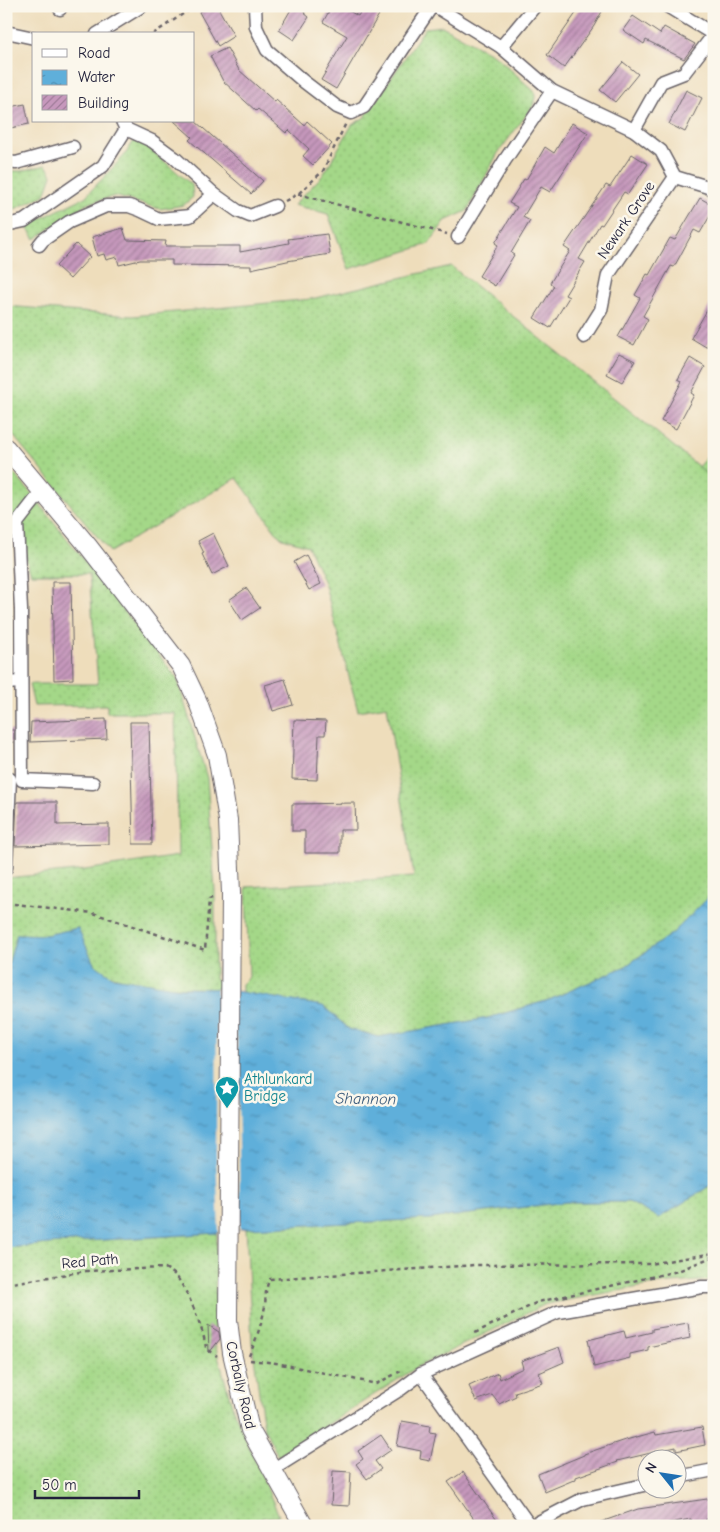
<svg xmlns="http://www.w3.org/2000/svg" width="720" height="1532" viewBox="0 0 720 1532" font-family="'Comic Neue',sans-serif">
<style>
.grass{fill:url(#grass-dots);stroke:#637d62}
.garden{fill:#a4d888;stroke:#637d62}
.water{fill:url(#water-ripples);stroke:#40688a}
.pier{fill:#edb}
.building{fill:url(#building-hatch)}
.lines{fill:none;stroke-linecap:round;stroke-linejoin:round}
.minor-casing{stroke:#696368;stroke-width:15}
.secondary-casing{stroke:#696368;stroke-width:20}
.path{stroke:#696368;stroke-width:2.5;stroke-dasharray:4 4;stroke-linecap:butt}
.minor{stroke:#fff;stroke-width:12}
.secondary{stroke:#fff;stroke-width:18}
.labels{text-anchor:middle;stroke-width:5;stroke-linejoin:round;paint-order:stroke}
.street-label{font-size:15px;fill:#22223b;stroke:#fbf7ec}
.culture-label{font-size:15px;fill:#0d838f;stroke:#fbf7ec;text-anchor:start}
.water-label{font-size:16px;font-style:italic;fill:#3a5a7b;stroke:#fbf7ec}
</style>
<defs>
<pattern id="grass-dots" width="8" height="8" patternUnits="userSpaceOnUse" patternTransform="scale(1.25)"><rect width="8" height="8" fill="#a4d888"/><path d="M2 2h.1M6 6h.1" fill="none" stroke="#8db976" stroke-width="1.8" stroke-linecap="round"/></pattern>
<pattern id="water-ripples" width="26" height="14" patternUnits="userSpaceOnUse" patternTransform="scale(1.25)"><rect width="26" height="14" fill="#5fafda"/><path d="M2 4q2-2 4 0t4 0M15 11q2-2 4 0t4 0" fill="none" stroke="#4e8eb2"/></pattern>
<pattern id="building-hatch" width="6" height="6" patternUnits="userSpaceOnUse" patternTransform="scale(1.25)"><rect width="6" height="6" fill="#c698bc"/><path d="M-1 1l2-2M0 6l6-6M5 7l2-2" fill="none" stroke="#a07c9a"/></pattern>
</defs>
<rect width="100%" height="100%" fill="#fbf7ec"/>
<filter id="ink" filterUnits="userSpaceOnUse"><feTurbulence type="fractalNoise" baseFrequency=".02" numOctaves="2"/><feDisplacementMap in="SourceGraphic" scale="10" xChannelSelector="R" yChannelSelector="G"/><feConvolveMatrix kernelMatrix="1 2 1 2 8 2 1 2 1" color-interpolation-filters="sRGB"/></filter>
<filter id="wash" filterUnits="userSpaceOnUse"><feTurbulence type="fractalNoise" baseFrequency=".0096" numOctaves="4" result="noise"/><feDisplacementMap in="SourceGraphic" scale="20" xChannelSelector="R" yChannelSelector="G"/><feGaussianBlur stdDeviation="1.12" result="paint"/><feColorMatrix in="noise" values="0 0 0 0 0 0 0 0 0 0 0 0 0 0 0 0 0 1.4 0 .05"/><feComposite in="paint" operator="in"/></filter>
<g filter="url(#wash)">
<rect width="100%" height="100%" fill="#edb"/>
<!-- grass -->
<g class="grass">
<polygon points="442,26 497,57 536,93 533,106 498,153 467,211 445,221 429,244 349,269 328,214 294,205 323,175 352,125 365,117 425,28"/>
<polygon points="134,141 143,143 192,185 193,197 184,205 160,209 115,196 86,204 35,239 26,226 85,197 124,156"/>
<polygon points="46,165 52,175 45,195 6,213 6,171 21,171"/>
<polygon points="451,266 714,479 714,892 674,932 626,966 549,1000 488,1018 378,1037 349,1029 323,1006 242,993 242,984 249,977 246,887 414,877 387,706 358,711 325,585 308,546 280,537 237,478 110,552 6,427 6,306 132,316 311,299"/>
<path d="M 6,465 L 31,493 L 177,678 L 207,778 L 215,891 L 215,979 L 221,983 L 223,989 C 195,989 110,986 94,964 C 87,954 83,939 78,928 L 46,935 L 17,934 L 6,972 L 6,878 L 85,870 L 178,856 L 175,713 L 107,713 L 107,705 L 34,706 L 29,684 L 98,684 L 89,574 L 31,574 L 14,522 L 6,521 Z"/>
<polygon points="714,1183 714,1280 656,1284 546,1304 419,1366 278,1456 264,1428 252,1343 246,1228 429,1219 566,1202 629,1202 659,1218"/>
<polygon points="217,1233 214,1341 233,1409 279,1516 261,1518 268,1526 6,1526 6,1248 71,1242"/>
</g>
<!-- garden -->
<polygon class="garden" points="714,448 714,479 698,467"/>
<!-- water -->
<polygon class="water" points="714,892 714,1183 659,1218 629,1202 566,1202 429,1219 246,1228 217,1233 71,1242 6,1248 6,972 17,934 46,935 78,928 94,964 113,977 180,988 223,989 323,1006 349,1029 378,1037 488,1018 549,1000 626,966 674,932"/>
<!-- pier -->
<polygon class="pier" points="217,989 223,989 237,1039 239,1142 240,1229 219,1233 216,1154"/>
<g id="blocks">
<!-- building -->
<g class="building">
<polygon points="210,6 217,6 234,36 218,46 199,12"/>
<polygon points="293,6 308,6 304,13 309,17 294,40 279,30"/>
<polygon points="332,6 340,6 358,16 364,6 384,6 336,89 321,80 347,36 323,22"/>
<polygon points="581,6 605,6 594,26 564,68 547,55"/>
<polygon points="633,16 660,34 664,27 695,44 684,59 646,40 644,44 623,30"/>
<polygon points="227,48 239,70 275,102 276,100 304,125 307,121 332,144 313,165 303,156 309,149 289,130 286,133 258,109 256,111 223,81 210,56"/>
<polygon points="623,62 638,74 615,102 600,90"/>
<polygon points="686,90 702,98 685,132 669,124"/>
<polygon points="25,104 29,124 6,129 6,108"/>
<polygon points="174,121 195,121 263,181 251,194 189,140 192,137"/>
<polygon points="572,123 588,133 550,192 541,187 523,217 530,221 511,253 514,255 495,286 479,276 498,245 495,243 517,207 509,203 524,179 526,180 545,147 554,153"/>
<polygon points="632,154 648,164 628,194 624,192 602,225 600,224 579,259 585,262 565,295 569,297 550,328 534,318 554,286 550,283 570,251 564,247 606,185 610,187"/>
<polygon points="700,198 714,206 714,209 700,233 694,230 674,267 671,266 643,316 648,319 634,345 618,337 640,298 635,295 647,274 649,275 670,238 675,240"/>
<polygon points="123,228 127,240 166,241 165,246 240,246 240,252 289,243 288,239 327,234 330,254 287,261 251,269 251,266 172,265 172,260 140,260 119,265 117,257 106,260 104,254 97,256 92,237"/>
<polygon points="76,244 90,257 70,279 56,266"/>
<polygon points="714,298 714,334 706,347 691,338"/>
<polygon points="619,353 635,361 622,382 607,374"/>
<polygon points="690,358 705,367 691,393 694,395 676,429 661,421 682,381 678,379"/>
<polygon points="213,533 229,566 212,575 202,554 204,553 198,541"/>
<polygon points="306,555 321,584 309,590 294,562"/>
<polygon points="52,582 71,582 73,679 54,680"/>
<polygon points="246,588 260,608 242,620 229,600"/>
<polygon points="285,679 293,705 273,711 265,685"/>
<polygon points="106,719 107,739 30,742 31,722"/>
<polygon points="294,720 326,721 325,735 319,735 317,780 292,779"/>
<polygon points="130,722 149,722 152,844 133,844"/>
<polygon points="6,730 14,730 14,742 6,743"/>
<polygon points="17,802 57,802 57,825 109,824 109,844 15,846"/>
<polygon points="355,803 356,830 340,830 340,853 305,853 305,831 292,831 292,804"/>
<polygon points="688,1323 690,1338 648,1347 648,1350 630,1354 630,1358 594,1367 588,1340 624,1331 626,1338 652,1332 652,1329"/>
<polygon points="208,1325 219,1332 220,1339 209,1353"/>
<polygon points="559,1347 564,1362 539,1373 543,1383 515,1392 516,1396 499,1404 492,1395 476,1401 469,1386 498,1373 500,1379 523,1368 521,1361"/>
<polygon points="402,1421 430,1426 429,1432 436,1433 430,1461 420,1459 421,1451 397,1446"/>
<polygon points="702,1427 705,1445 676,1451 676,1447 617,1461 618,1462 576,1477 576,1479 545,1492 538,1474 584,1455 584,1454 622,1441 655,1432 656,1435"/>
<polygon points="381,1435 391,1450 375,1461 381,1469 367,1479 356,1464 363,1459 358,1451"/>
<polygon points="333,1471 351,1472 349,1506 331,1505"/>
<polygon points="463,1472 501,1526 479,1526 448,1482"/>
<polygon points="714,1498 714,1518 706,1519 707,1526 692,1526 691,1519 654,1526 598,1526 598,1523 638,1509"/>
</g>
</g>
</g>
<g filter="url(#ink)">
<use href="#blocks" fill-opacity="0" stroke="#696368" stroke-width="1"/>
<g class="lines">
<!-- minor casing -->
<g class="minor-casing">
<g id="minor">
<polyline points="255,6 256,27 267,50 303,81 337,107 351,113 364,107 432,6"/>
<polyline points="435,6 501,47 552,91 634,130 661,151 675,177 708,187 714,191"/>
<polyline points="667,6 713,34"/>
<polyline points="60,9 61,6"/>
<polyline points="6,32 34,38"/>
<polyline points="97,34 142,6"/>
<polyline points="501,47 535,6"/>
<polyline points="634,130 661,82 684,73 714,34"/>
<polyline points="6,162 16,163 73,147"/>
<polyline points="214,194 238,211 250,216 275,206"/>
<polyline points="6,225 24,221 103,166 126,129 122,121"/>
<polyline points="458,237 505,160 552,91"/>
<polyline points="39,245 43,240 69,222 106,206 129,206 140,210 159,219 190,216 214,194 175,158 152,141 126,129"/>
<polyline points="584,337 601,310 608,275 675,177"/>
<polyline points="42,491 17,523 21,610 22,780 93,783"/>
<polyline points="6,683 21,682"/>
<polyline points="6,868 10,779"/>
<polyline points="421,1374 530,1526"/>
<polyline points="272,1470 401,1389 421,1374 558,1312 702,1287 714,1287"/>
<polyline points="678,1477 714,1470"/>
<polyline points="531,1526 583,1499 648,1484"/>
</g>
</g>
<!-- secondary casing -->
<g class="secondary-casing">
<polyline id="secondary" points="6,448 88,546 181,666 198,702 217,755 228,820 231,893 228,1320 232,1353 250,1430 304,1526"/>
</g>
<!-- path -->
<g class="path">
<polyline points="153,34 195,6"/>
<polyline points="298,194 447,234"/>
<polyline points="285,201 298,194 323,171 346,123"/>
<polyline points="6,903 93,913 205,950 209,899 215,897"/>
<path d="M 6,1284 L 86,1271 L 165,1268 C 168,1270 172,1272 175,1275 C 187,1288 204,1330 206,1348 L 217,1356"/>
<polyline points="475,1333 538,1302 678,1271 714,1256"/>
<path d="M 249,1356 C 256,1340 262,1323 265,1306 C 266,1296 265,1288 270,1279 L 475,1265 L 650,1264 L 714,1253"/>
<polyline points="250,1360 276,1363 377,1384"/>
<polyline points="376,1384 401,1371"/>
</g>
<!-- minor -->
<use href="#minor" class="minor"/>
<!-- secondary -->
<use href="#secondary" class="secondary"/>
</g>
</g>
<!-- icons -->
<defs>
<g id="sight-pin" transform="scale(1.25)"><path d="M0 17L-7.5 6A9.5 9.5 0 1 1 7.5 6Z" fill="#0f9aa8" stroke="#fbf7ec"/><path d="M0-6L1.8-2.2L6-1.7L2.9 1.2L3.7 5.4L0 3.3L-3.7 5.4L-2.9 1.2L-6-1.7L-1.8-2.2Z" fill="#fff"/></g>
</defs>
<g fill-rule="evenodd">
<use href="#sight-pin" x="227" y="1088"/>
</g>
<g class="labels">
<!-- street labels -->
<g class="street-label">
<text transform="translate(626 220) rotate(-56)" y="5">Newark Grove</text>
<text transform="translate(90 1261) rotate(-5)" y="5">Red Path</text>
<text transform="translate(241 1385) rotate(77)" y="5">Corbally Road</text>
</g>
<!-- culture labels -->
<g class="culture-label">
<text x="244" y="1084">Athlunkard<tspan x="244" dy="17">Bridge</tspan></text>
</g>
<!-- water labels -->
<g class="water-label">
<text transform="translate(366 1098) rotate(1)" y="6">Shannon</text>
</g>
</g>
<!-- margin -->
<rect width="720" height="1532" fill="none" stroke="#fbf7ec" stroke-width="25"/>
<!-- legend -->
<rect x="32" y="32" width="162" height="90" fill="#fbf7ec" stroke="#a4a2a5"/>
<rect x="42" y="49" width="25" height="8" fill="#ffffff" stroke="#a4a2a5"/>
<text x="78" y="58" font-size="15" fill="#22223b">Road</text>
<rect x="42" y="70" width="25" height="15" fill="url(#water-ripples)" stroke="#a4a2a5"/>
<text x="78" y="82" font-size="15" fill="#22223b">Water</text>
<rect x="42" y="95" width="25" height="15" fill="url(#building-hatch)" stroke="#a4a2a5"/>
<text x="78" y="108" font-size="15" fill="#22223b">Building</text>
<!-- north arrow -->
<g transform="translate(662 1474) rotate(300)"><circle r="24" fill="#fbf7ec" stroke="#a4a2a5"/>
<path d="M0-4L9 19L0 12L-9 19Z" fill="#1f6fb2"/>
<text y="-8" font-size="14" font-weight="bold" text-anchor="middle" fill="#22223b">N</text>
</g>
<!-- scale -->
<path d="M35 1490v8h104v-8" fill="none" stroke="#22223b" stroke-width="2.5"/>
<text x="42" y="1490" font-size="15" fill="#22223b" stroke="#fbf7ec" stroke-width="4" paint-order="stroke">50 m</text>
</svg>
